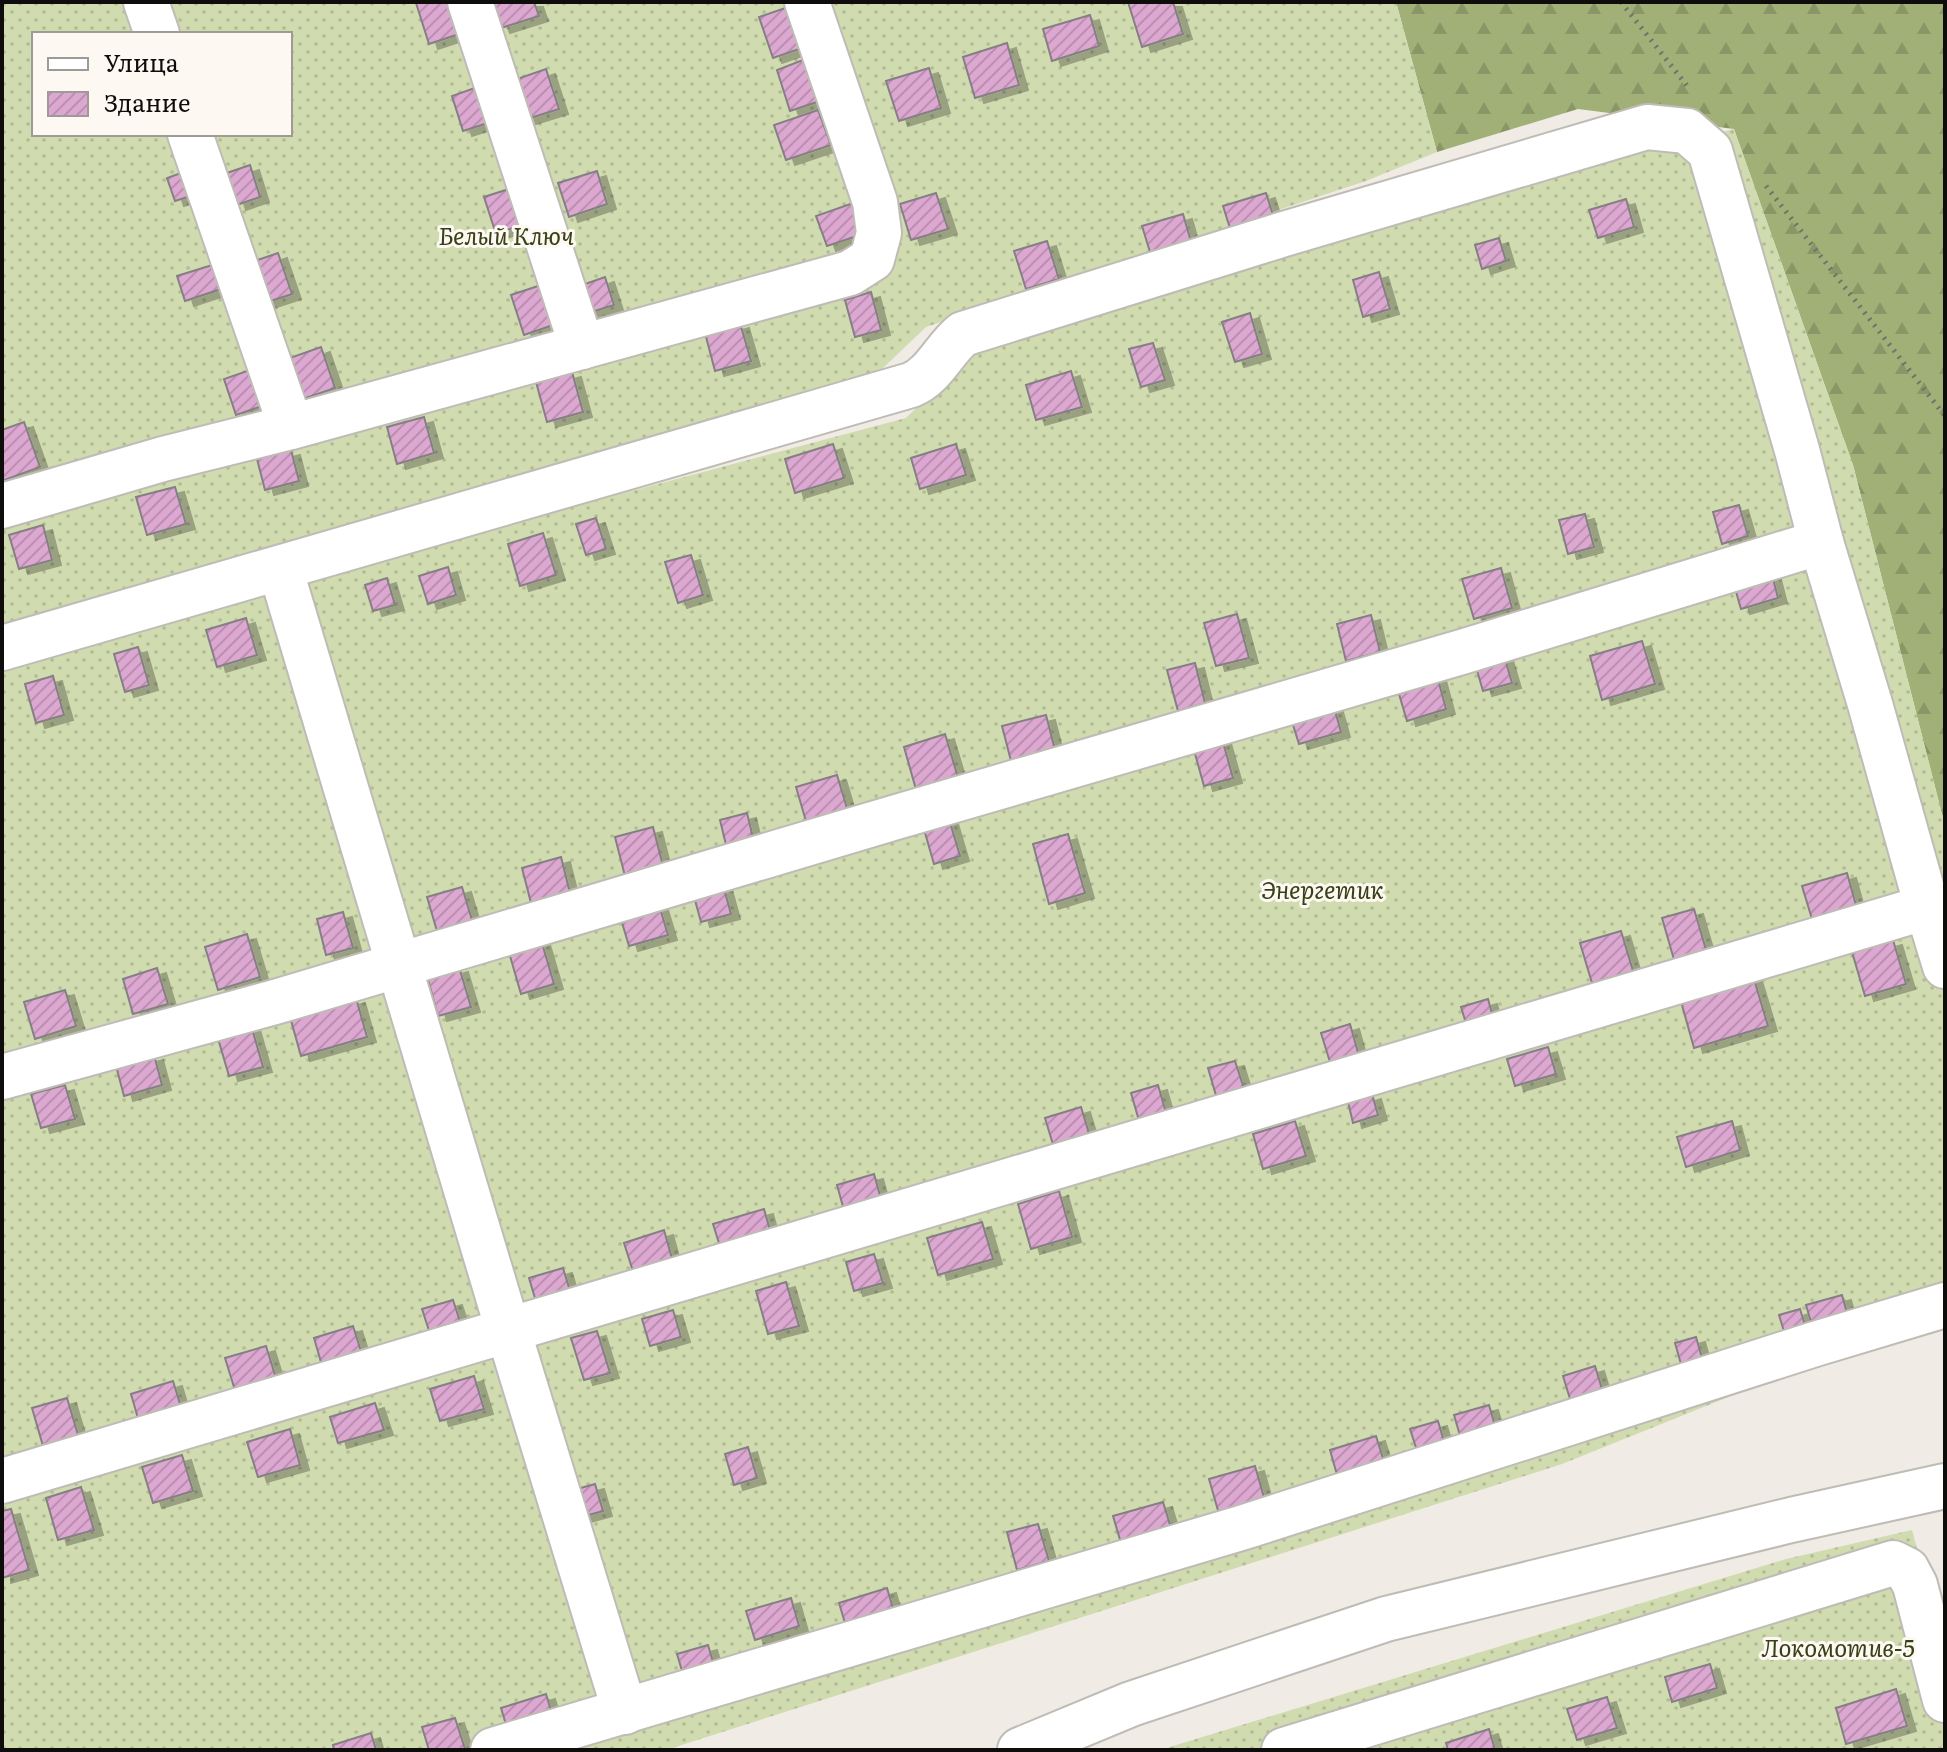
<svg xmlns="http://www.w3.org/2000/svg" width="1947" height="1752" viewBox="0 0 1947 1752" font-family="Literata,serif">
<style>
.forest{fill:url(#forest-firs)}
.garden{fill:url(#garden-dots);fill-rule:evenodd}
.building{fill:url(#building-hatch);stroke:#857f83;stroke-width:2;filter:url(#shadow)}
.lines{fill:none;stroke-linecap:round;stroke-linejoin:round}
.minor-casing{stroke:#bfbbb5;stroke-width:48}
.path{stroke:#75716e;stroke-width:5;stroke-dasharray:2 6;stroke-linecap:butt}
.minor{stroke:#fff;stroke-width:44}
.labels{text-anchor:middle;stroke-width:6;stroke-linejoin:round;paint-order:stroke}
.park-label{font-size:24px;font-style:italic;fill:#374115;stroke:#fdf8f2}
</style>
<defs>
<pattern id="forest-firs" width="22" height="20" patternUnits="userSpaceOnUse" patternTransform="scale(2)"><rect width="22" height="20" fill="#a1b076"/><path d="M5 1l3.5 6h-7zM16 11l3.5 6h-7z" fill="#899665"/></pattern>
<pattern id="garden-dots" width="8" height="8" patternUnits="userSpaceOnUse" patternTransform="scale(2)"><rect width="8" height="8" fill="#d0dcaf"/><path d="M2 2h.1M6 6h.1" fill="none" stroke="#b1bc95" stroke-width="1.8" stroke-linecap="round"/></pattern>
<pattern id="building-hatch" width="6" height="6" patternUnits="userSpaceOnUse" patternTransform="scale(2)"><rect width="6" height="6" fill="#dca8d1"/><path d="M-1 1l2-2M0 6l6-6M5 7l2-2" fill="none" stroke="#bc8fb2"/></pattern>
<filter id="shadow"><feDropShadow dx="9" dy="5" stdDeviation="0" flood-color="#0004"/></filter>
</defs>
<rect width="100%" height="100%" fill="#f0ebe5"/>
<!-- forest -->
<polygon class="forest" points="1396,2 1945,2 1945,826 1853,465 1734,129 1578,109 1437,152"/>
<!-- garden -->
<g class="garden">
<path d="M 2,2 L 1396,2 L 1437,152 L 1366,181 L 926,327 L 882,369 L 177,580 L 2,628 ZM 34,34 L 290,34 L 290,134 L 34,134 Z"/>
<polygon points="1734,129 1853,465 1945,826 1945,1310 1562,1464 666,1750 2,1750 2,663 256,591 906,418 967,358 1318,237"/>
<polygon points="1912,1530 1945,1649 1945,1750 1160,1750 1786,1559"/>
</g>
<!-- building -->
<g class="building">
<polygon points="420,2 449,2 459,34 429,44 416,3"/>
<polygon points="492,2 534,2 539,16 501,28"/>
<polygon points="1128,2 1173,2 1183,34 1142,47"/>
<polygon points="791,6 805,47 773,58 759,17"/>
<polygon points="1090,15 1099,46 1052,61 1043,29"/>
<polygon points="1007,43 1019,85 975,98 963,57"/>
<polygon points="808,58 823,100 790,111 777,70"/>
<polygon points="929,68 941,108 899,121 886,81"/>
<polygon points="546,69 559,109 527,119 514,80"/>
<polygon points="483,85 494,121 463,131 452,96"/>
<polygon points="818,110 831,145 786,160 774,125"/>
<polygon points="250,165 260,197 237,205 227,173"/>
<polygon points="192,169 200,193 175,201 167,178"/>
<polygon points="597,171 607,204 569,217 558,183"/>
<polygon points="515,187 527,223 496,234 484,197"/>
<polygon points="936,193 948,229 911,240 900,204"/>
<polygon points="1266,193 1278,231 1235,244 1223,206"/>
<polygon points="1626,199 1634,227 1598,238 1589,210"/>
<polygon points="856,202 866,233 827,246 816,216"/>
<polygon points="1183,214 1194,252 1154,265 1142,226"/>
<polygon points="1499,238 1506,261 1482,269 1475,245"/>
<polygon points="1047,241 1059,279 1026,289 1014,251"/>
<polygon points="278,253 292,294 265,303 252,262"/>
<polygon points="222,262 230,286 185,301 177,276"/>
<polygon points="1379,272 1390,309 1363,317 1353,280"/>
<polygon points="605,277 614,305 582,315 574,288"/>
<polygon points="550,282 562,322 524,335 511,295"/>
<polygon points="871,292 881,330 855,337 845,300"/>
<polygon points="1250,313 1262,354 1235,362 1222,322"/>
<polygon points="740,323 751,361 715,371 705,333"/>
<polygon points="1153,343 1165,380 1141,387 1129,349"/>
<polygon points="321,347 335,388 300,400 287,359"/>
<polygon points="259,367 271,403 236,415 224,379"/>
<polygon points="1071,371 1082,407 1036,420 1026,385"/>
<polygon points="572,372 583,412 547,422 536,382"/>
<polygon points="424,417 434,453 397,464 387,427"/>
<polygon points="24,422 40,467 2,481 2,430"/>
<polygon points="833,444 844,478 795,493 785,459"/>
<polygon points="956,444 966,475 920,489 911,458"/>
<polygon points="291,450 299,481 265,490 257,459"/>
<polygon points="175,487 186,524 147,535 136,497"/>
<polygon points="1739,505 1748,536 1722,544 1713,512"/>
<polygon points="1585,514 1594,547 1568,554 1559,520"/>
<polygon points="596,518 606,549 586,555 576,524"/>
<polygon points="43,525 52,560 19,569 9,535"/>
<polygon points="543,533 556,575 520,586 508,544"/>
<polygon points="691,555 703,595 678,603 665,562"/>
<polygon points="448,567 456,595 428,604 419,576"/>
<polygon points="1770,567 1778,598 1741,609 1732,578"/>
<polygon points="1501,568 1512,608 1474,619 1462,579"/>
<polygon points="387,578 395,605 373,611 365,585"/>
<polygon points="1237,614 1249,658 1216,666 1204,623"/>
<polygon points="1371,615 1380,652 1346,661 1337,624"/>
<polygon points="246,618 257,655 217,667 206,630"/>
<polygon points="1642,641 1655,684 1602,700 1590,656"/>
<polygon points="138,647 149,685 125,692 114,654"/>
<polygon points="1503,652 1512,683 1483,691 1474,660"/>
<polygon points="1195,663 1205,703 1178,711 1167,670"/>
<polygon points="1436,672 1446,709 1407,721 1396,684"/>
<polygon points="53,676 64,715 36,723 25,684"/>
<polygon points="1332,700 1341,732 1299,744 1289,712"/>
<polygon points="1046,715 1055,750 1011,761 1002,726"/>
<polygon points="945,734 959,781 917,793 904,747"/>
<polygon points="1221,735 1233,778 1204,786 1192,743"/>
<polygon points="837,775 849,815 808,828 796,787"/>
<polygon points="747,813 754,842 727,849 720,820"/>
<polygon points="949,819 960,856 934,864 923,826"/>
<polygon points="653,827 664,870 626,880 615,837"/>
<polygon points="1068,834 1085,893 1049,904 1033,844"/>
<polygon points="561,857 570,893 531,903 522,868"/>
<polygon points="1847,873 1859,916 1815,929 1802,886"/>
<polygon points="723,885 731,914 701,922 693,893"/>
<polygon points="462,887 472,920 437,931 427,897"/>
<polygon points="659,905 668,935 629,946 620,916"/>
<polygon points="1694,909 1709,960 1677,970 1662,918"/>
<polygon points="343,912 353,948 326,955 317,919"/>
<polygon points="1621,931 1633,971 1592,983 1580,943"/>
<polygon points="247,934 260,977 218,990 205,947"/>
<polygon points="541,940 554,984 521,994 508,949"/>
<polygon points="1893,940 1906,984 1865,996 1852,952"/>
<polygon points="459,967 471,1007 438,1016 427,976"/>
<polygon points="157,968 168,1004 133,1014 123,979"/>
<polygon points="1753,976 1768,1026 1694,1048 1680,998"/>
<polygon points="65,990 76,1026 35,1039 24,1002"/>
<polygon points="356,998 367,1037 301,1056 290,1017"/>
<polygon points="1488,999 1495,1025 1469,1033 1461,1007"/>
<polygon points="1350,1024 1362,1067 1334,1075 1321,1033"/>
<polygon points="251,1025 263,1067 229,1076 217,1035"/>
<polygon points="1548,1047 1556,1074 1515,1086 1507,1059"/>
<polygon points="154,1055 162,1085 124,1096 116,1066"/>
<polygon points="1235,1061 1247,1098 1219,1106 1208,1068"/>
<polygon points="65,1085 75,1119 41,1128 31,1094"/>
<polygon points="1158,1085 1169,1123 1142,1131 1131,1093"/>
<polygon points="1372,1094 1378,1115 1353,1123 1348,1102"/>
<polygon points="1081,1107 1091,1140 1055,1151 1045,1118"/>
<polygon points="1295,1121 1306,1156 1263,1169 1253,1134"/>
<polygon points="1732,1121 1740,1150 1686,1167 1677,1137"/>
<polygon points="874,1174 884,1210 847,1221 837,1185"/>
<polygon points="1059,1191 1072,1237 1031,1249 1018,1204"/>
<polygon points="764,1209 773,1241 723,1256 713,1224"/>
<polygon points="982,1222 993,1259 938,1275 927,1238"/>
<polygon points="664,1230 676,1273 637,1284 624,1243"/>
<polygon points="874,1254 883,1283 854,1291 846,1262"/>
<polygon points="563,1268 574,1304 540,1315 529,1278"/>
<polygon points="786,1282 799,1326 768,1334 756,1291"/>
<polygon points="1842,1295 1851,1328 1816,1339 1806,1305"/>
<polygon points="453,1300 464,1334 433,1343 422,1309"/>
<polygon points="1800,1309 1810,1342 1789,1348 1779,1315"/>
<polygon points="673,1310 681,1337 650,1346 642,1319"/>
<polygon points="353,1326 365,1364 325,1376 314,1338"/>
<polygon points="597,1331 610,1373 584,1380 571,1338"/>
<polygon points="1696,1337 1706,1372 1685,1378 1675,1343"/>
<polygon points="266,1346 279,1388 238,1400 225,1358"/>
<polygon points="1595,1366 1606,1402 1574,1412 1563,1376"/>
<polygon points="474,1376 484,1409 440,1421 430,1389"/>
<polygon points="173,1381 184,1417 141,1429 131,1394"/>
<polygon points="67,1398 78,1435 43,1446 32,1408"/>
<polygon points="375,1403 384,1430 338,1443 330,1417"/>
<polygon points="1489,1405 1498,1436 1463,1446 1454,1415"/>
<polygon points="1438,1421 1447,1452 1420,1460 1410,1429"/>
<polygon points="290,1429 300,1465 258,1477 247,1442"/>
<polygon points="1376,1436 1386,1468 1339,1482 1330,1450"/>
<polygon points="748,1447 757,1478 734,1485 725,1454"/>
<polygon points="182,1455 193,1491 153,1503 142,1467"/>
<polygon points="1255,1466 1265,1501 1219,1514 1209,1479"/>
<polygon points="595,1484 603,1511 578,1518 570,1491"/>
<polygon points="81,1487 94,1530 58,1540 46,1498"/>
<polygon points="1163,1502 1171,1528 1121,1543 1113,1516"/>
<polygon points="11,1509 29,1570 2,1578 2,1511"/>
<polygon points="1038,1524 1049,1561 1017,1570 1007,1532"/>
<polygon points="887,1588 896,1619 848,1633 839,1603"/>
<polygon points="791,1598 799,1626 755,1640 746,1611"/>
<polygon points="708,1645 716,1672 685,1681 677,1654"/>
<polygon points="1710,1664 1717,1688 1672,1702 1665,1677"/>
<polygon points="1896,1689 1907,1726 1846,1744 1836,1708"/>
<polygon points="546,1694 555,1724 510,1738 501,1708"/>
<polygon points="1607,1697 1617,1728 1577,1740 1567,1709"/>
<polygon points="455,1718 465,1749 429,1750 422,1727"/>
<polygon points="1489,1729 1495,1750 1448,1750 1446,1743"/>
<polygon points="371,1733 376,1750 334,1750 333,1745"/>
</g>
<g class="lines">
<!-- minor casing -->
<g class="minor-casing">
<g id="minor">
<polyline points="146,2 157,34"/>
<polyline points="470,2 582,347"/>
<polyline points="190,134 291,427"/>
<polyline points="2,506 163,459 291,427 850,273 872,259 879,233 875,202 807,2"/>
<polyline points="280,568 508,1330 625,1712"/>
<path d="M 2,648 L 911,385 C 934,376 944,349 963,334 L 1284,234 L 1647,127 L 1687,131 L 1710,151 L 1797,450 L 1821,542 L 1465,651 L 893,818 L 275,1002 L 2,1077"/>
<polyline points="1927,907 1945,966"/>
<polyline points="2,1481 1927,907 1870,704 1821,542"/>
<polyline points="493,1750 1241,1528 1815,1344 1945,1305"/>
<polyline points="1020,1750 1131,1704 1386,1619 1791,1520 1945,1486"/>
<polyline points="1284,1750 1893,1563 1907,1570 1915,1585 1945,1700"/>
</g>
</g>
<!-- path -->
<g class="path">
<polyline points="1621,2 1688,87"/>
<polyline points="1766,186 1945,416"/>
</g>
<!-- minor -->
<use href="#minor" class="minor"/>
</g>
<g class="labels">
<!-- park labels -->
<g class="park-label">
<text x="506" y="245">Белый Ключ</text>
<text x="1322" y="899">Энергетик</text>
<text x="1838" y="1657">Локомотив-5</text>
</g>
</g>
<!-- border -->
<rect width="1947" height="1752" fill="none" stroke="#0f0d0c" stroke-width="8"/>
<!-- legend -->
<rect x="32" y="32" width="260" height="104" fill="#fdf8f2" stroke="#9e9a96" stroke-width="2"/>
<rect x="48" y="58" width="40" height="12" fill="#ffffff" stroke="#9e9a96" stroke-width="2"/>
<text x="104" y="72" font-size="24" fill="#0f0d0c">Улица</text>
<rect x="48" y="92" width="40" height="24" fill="url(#building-hatch)" stroke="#9e9a96" stroke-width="2"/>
<text x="104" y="112" font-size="24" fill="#0f0d0c">Здание</text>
</svg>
